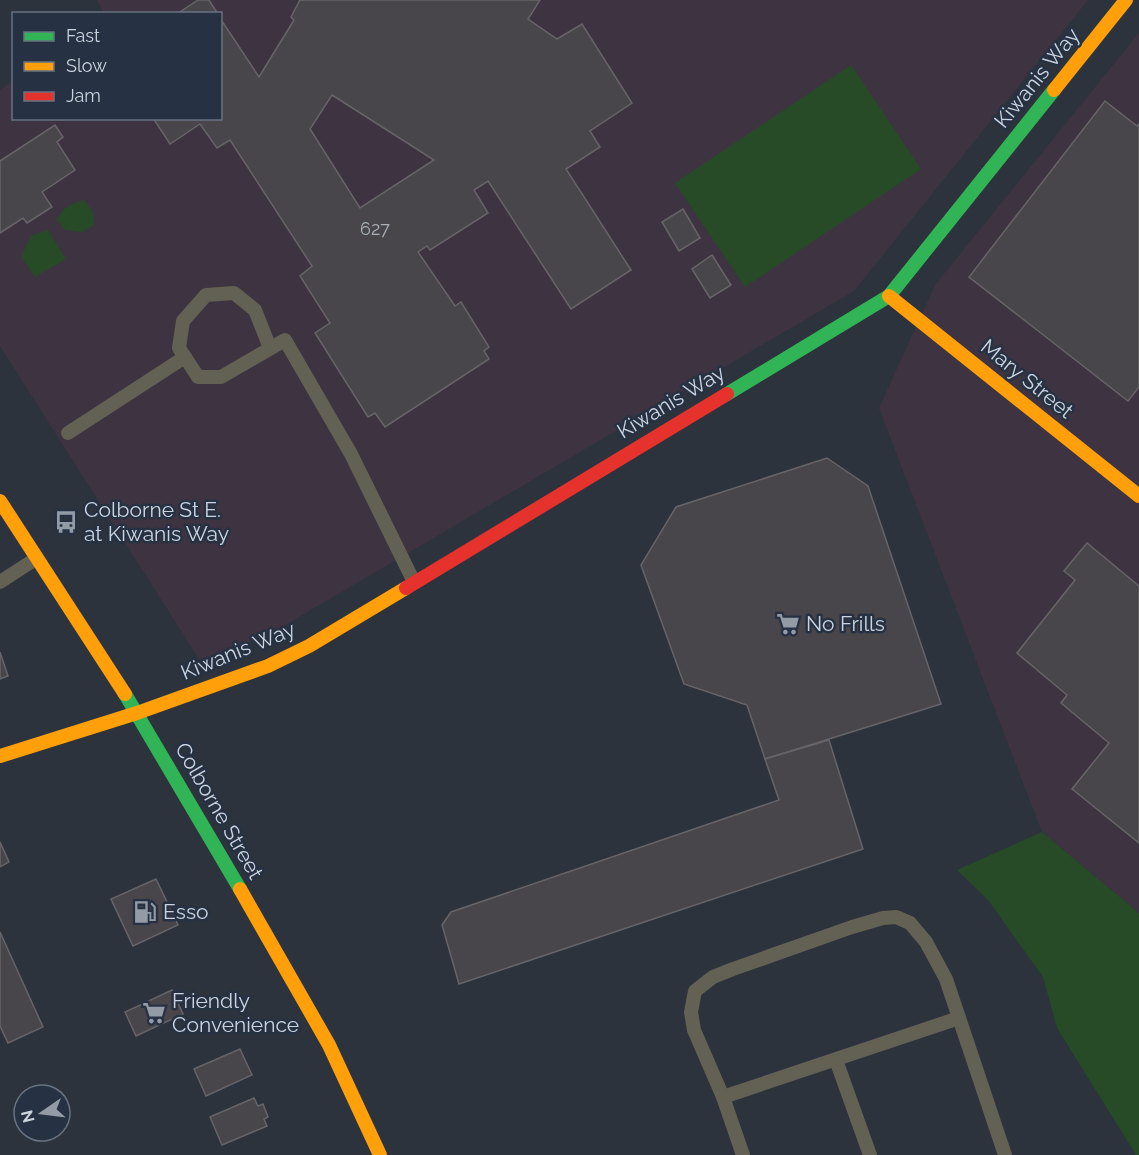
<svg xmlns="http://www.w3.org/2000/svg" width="1139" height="1155" viewBox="0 0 1139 1155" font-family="Raleway,sans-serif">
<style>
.industrial{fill:#3e3441}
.green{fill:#274a27}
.building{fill:#48464b;stroke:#676468;stroke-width:1.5;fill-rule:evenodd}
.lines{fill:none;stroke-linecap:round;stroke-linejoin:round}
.lane{stroke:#636054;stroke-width:14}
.fast{stroke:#30b455;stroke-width:14}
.slow{stroke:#ff9f0a;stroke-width:14}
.jam{stroke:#e5322d;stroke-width:14}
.labels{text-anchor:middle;stroke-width:5;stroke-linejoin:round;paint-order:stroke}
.number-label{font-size:18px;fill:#aab0b9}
.street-label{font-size:21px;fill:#cbd3de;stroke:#263243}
.poi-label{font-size:21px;fill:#cbd3de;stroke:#263243;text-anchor:start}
</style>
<rect width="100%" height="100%" fill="#2c333d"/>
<!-- industrial -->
<g class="industrial">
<polygon points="97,0 1088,0 854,291 275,631 201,662 0,346 0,90 13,81 14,118 220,118 220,14 104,13"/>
<polygon points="1139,33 1139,913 1042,832 879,408 935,285"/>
</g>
<!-- green -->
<g class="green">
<polygon points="851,65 921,169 745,287 675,183"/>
<path d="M 84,200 L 93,212 L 94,225 L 82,232 L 65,230 L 57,220 C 61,208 72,203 84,200 Z"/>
<polygon points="48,230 66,259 35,277 21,257 31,236"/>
<polygon points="1042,832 1139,913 1139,1155 1136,1155 1057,1028 1043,977 988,900 957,870"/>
</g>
<!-- building -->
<g class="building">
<polygon points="198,0 209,0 218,14 177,14"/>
<path d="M 300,0 L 540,0 L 528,19 L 557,39 L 582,24 L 632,103 L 590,131 L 600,147 L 566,169 L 631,270 L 571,309 L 488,181 L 474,190 L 488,213 L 430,250 L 427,246 L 418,252 L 455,306 L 461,302 L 489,347 L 484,351 L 489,359 L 385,427 L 375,413 L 368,417 L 315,333 L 330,323 L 300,276 L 312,266 L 230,140 L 217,148 L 200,124 L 170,144 L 153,118 L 220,118 L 220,18 L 259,77 L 294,20 L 291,17 ZM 332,95 L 434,160 L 360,208 L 310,129 Z"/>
<polygon points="1105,101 1137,126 1139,124 1139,387 1128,401 969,277"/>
<polygon points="55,125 63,137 57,142 75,170 42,192 52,207 27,223 23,218 0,233 0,161"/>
<polygon points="683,209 700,238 679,251 662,222"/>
<polygon points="712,255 731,285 710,298 692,269"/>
<polygon points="827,458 868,486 941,704 765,759 747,705 684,684 641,565 676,507"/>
<polygon points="1087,543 1139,586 1139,843 1072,789 1109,743 1061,703 1067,695 1017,653 1075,580 1064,571"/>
<polygon points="0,652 8,676 0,679"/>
<polygon points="829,740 863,849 459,984 442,925 451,912 779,800 765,759"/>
<polygon points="0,842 9,862 0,867"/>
<polygon points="156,879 178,925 133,946 111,899"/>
<polygon points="0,932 43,1027 8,1043 0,1026"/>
<polygon points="172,990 183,1014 136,1036 125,1012"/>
<polygon points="240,1049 252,1075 206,1096 194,1069"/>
<polygon points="254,1098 258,1106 263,1104 268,1117 264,1119 267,1126 222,1145 210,1117"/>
</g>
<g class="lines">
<!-- lane -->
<g class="lane">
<polyline points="270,348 255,310 234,293 206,295 183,321 179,348 198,377 221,377 285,340 351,454 414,582"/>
<polyline points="68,433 185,357"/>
<polyline points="0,582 37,558"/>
<polyline points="836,1060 870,1155"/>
<polyline points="723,1097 959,1018"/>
<polyline points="743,1155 723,1097 694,1030 691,1012 695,991 713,977 733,969 852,927 883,918 896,917 910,923 926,942 946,979 1005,1155"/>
</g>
<!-- fast -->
<g class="fast">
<polyline points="727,394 889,296 1054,90"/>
<polyline points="125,694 240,889"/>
</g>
<!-- slow -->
<g class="slow">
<polyline points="1054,90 1126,0"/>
<polyline points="889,296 1139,496"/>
<polyline points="0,501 125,694"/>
<polyline points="0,756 137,713 268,666 309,646 406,588"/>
<polyline points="240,889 329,1045 380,1155"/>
</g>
<!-- jam -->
<polyline class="jam" points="406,588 727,394"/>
</g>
<!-- icons -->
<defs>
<g id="bus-bare" transform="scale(1.8)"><path d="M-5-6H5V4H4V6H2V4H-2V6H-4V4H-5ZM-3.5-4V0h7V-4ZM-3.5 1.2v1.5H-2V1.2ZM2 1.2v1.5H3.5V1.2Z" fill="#939ba6" stroke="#263243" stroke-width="2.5" paint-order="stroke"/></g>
<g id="supermarket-bare" transform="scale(1.8)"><path d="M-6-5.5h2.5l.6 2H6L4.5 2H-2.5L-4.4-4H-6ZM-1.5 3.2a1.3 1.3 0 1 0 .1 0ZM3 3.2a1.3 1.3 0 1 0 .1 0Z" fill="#939ba6" stroke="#263243" stroke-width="2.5" paint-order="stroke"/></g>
<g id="fuel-bare" transform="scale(1.8)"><path d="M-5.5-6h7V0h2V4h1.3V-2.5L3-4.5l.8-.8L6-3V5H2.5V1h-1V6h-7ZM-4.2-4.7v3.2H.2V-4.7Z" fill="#939ba6" stroke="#263243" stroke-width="2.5" paint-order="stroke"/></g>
</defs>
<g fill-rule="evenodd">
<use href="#bus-bare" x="66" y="522"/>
<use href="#supermarket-bare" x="788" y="624"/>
<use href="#fuel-bare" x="145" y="912"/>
<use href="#supermarket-bare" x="154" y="1013"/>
</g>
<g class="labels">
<!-- number labels -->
<g class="number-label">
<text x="375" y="235">627</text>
</g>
<!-- street labels -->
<g class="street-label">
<text transform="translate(1037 78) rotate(-51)" y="7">Kiwanis Way</text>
<text transform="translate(1027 379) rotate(39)" y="7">Mary Street</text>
<text transform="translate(671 402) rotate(-31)" y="7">Kiwanis Way</text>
<text transform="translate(238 651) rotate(-22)" y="7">Kiwanis Way</text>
<text transform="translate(219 811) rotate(60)" y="7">Colborne Street</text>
</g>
<!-- poi labels -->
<g class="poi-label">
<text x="84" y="517">Colborne St E.<tspan x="84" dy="24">at Kiwanis Way</tspan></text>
<text x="806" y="631">No Frills</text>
<text x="163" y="919">Esso</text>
<text x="172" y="1008">Friendly<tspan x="172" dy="24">Convenience</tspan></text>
</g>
</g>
<!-- legend -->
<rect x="12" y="12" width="210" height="108" fill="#263243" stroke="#687281" stroke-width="1.5"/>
<rect x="24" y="32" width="30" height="9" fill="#30b455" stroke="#687281" stroke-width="1.5"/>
<text x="66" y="42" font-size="18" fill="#cbd3de">Fast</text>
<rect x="24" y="62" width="30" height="9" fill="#ff9f0a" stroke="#687281" stroke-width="1.5"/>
<text x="66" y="72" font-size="18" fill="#cbd3de">Slow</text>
<rect x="24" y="92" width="30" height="9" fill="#e5322d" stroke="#687281" stroke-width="1.5"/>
<text x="66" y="102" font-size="18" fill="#cbd3de">Jam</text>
<!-- north arrow -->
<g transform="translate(42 1113) rotate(256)"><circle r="28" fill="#263243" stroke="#687281" stroke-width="1.5"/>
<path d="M0-4.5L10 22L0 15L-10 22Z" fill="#939ba6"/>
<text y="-9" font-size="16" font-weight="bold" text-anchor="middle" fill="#cbd3de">N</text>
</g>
</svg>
